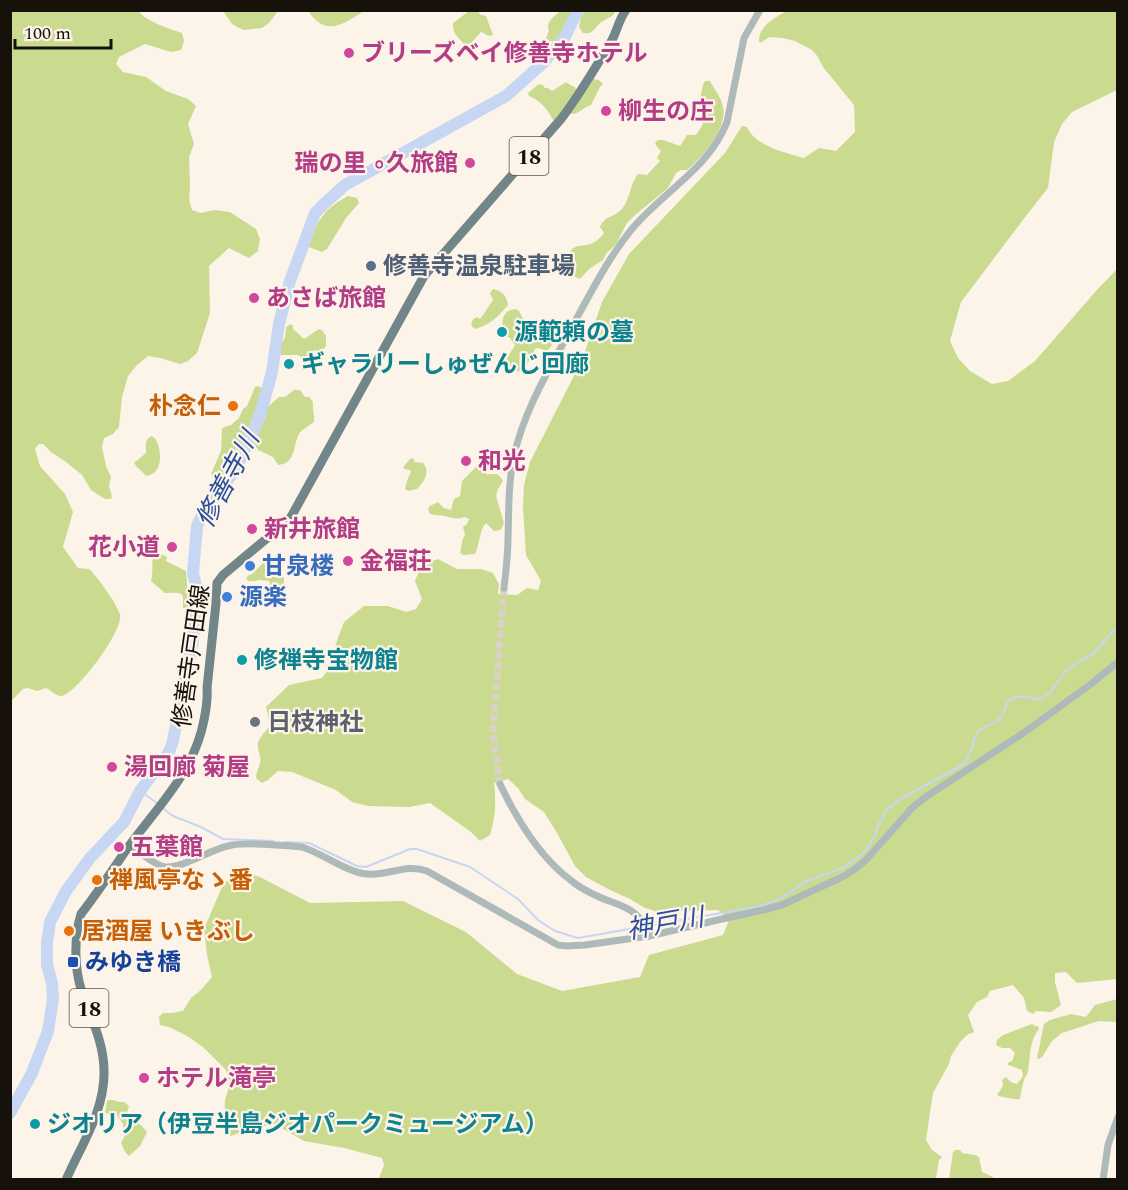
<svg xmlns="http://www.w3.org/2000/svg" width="1128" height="1190" viewBox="0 0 1128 1190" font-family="Spectral,'Noto Sans JP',serif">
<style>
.green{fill:#cadb90}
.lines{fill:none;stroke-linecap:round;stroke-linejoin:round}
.stream{stroke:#c7d6f2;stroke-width:2}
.river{stroke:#c7d6f2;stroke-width:12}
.tertiary-tunnel{stroke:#dad2c8;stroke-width:7;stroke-dasharray:7 3.5;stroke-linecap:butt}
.tertiary{stroke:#aeb9ba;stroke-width:7}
.primary{stroke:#728689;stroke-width:9}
.hotel-dot{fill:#d1479c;stroke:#fdf4e9;stroke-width:2}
.service-dot{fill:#5c6f8a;stroke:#fdf4e9;stroke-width:2}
.culture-dot{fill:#0f9aa8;stroke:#fdf4e9;stroke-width:2}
.food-dot{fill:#e8710a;stroke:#fdf4e9;stroke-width:2}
.shop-dot{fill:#3f7fe0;stroke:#fdf4e9;stroke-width:2}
.worship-dot{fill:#6b7280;stroke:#fdf4e9;stroke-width:2}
.transit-dot{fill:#1a4fb4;stroke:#fdf4e9;stroke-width:2}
.labels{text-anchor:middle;stroke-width:4.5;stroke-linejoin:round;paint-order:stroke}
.shield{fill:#fdf4e9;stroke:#5b554e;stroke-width:1.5}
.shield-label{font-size:22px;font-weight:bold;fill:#16110b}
.hotel-label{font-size:24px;font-weight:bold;fill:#b23c85;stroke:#fdf4e9;text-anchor:start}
.service-label{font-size:24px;font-weight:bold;fill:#4e5e75;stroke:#fdf4e9;text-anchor:start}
.culture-label{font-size:24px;font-weight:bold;fill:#0d838f;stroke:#fdf4e9;text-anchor:start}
.food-label{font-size:24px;font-weight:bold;fill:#c56008;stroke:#fdf4e9;text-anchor:start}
.shop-label{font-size:24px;font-weight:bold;fill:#366cbe;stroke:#fdf4e9;text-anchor:start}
.street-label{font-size:24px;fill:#16110b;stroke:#fdf4e9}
.worship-label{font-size:24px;font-weight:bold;fill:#5b616d;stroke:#fdf4e9;text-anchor:start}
.transit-label{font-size:24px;font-weight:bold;fill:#164399;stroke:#fdf4e9;text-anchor:start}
.water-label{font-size:26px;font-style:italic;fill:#2a4e9e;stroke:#fdf4e9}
</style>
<rect width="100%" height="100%" fill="#fdf4e9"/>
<!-- green -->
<g class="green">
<path d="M 11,10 L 138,11 C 148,22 167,28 182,33 L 184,41 L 181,50 L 171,52 L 145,44 L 119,57 L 116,64 L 123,72 L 146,77 L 166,91 L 188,99 L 196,106 L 188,124 L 194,144 L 189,157 L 190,186 L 189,199 L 192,210 L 201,213 L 214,210 L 230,212 L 256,229 L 260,239 L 258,251 L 249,258 L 229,248 L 209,266 L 210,313 L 197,353 L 188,361 L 180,364 L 160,358 L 148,356 L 137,365 L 128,376 L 122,397 L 119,427 L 113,434 L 104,438 L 102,447 L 106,466 L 111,477 L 109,486 L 112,496 L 111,499 L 105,499 L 91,490 L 82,475 L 66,462 L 51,452 L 43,444 L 39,444 L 35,449 L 40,466 L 65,494 L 73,512 L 63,547 L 78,568 L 89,569 C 97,576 118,605 120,615 C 124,630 77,693 62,696 C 57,697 51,690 46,688 L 37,691 L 28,688 L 23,689 L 11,701 Z"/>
<path d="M 788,10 L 1117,11 L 1117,90 L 1072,112 L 1062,124 L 1054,142 L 1048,188 L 1029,212 L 961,302 L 950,341 L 958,358 L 970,371 L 992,384 L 1008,381 L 1035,361 L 1096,291 L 1117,269 L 1117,979 L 1077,983 L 1066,972 L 1055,973 L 1055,982 L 1061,1005 L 1051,1012 L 1036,1011 L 1033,1014 L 1027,1011 L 1024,998 L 1013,985 L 990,991 L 987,997 L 977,1002 L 968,1015 L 974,1032 L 967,1035 L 960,1042 L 951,1056 L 949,1064 L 933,1093 L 926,1140 L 932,1150 L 942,1157 L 939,1160 L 936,1179 L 375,1179 L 379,1178 L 384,1165 L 382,1158 L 344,1148 L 304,1141 L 275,1124 L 251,1128 L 231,1136 L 224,1133 L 225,1100 L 230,1084 L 226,1070 L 203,1047 L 187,1036 L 169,1027 L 160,1025 L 159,1017 L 163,1013 L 172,1013 L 183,1011 L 191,998 L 201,990 L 212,977 L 207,955 L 204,929 L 221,889 L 231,875 L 242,872 L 260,877 L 310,903 L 403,901 L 466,932 L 517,974 L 562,991 L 640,977 L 649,955 L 723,935 L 729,920 L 718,910 L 657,912 L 643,907 L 630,899 L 610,890 L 586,877 L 575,866 L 557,833 L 544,812 L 525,799 L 518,788 L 508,779 L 494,783 C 496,803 496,815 490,835 L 480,841 L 471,832 L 430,803 L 409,807 L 368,806 L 352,802 L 336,790 L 292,772 L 278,771 L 268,780 L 262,783 L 256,778 C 256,772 259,769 260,763 C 261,757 259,754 258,748 C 256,740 265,732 270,726 L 266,707 L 289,685 L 322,678 L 333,663 L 335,646 L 344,622 L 364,606 L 388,606 L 406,612 L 416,609 L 422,599 L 415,581 C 420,568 424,564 438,559 L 457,569 L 481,569 L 493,573 L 499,584 L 498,594 L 517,595 L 527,588 L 538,590 L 541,581 L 526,555 L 523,507 L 524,485 L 530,462 L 582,360 L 602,302 L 629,254 L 725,153 L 742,126 L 747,127 C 755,146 786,153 804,158 L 819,148 L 836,151 L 855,132 L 854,105 L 823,67 L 818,57 L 812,50 L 795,41 L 783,38 L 769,37 L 762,42 L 759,42 C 758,26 775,18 788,10 Z"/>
<polygon points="278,11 269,23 262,28 243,30 232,24 223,11"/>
<path d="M 308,11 L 364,11 C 342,25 326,37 308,11 Z"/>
<path d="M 469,11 L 477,11 L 481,15 L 486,16 L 493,35 L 489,36 L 481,32 L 470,44 L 464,44 C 458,37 452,33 453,23 Z"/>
<path d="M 560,11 L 573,11 C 571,17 568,25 563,29 L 562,34 L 554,42 L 549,41 L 546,38 L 549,31 C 545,22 554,17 560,11 Z"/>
<path d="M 585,11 L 585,10 L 616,11 C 612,18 607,18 600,23 C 593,29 595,34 583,33 L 579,27 L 581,16 Z"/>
<path d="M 592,79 L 599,80 L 603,84 L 600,87 L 591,105 C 583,107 579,115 569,114 Z"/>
<path d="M 705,81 L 710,81 C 714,89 721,97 723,106 C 728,128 703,157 687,170 L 681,170 L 676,173 L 668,188 L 634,216 L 627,223 L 616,244 L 606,254 L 603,260 L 589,269 L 580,279 L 571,275 C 571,270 569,265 569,261 C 568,241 584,248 593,243 C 597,241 601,237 604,233 L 600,227 C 605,215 614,218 622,209 C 630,199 630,184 638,174 L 647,175 L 660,161 L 657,158 L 661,151 L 657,147 L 655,143 L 658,140 L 663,140 L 680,146 L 687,135 L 696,135 L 703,124 L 702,122 L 707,113 L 705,108 L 706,104 L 700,98 C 702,93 702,85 705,81 Z"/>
<path d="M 566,82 L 572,86 L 575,87 L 576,90 L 555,120 L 553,120 C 548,110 540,100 529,96 L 528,93 L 539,84 L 543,85 L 545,88 L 548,88 L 552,91 Z"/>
<path d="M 348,196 L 357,198 L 359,203 L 346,218 L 327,249 L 322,252 L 309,247 C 316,221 324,209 348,196 Z"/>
<path d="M 493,289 C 502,291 507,296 508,305 C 498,317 490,325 475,329 C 469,325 471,320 477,317 L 480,319 L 486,311 L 486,310 L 493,300 L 490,293 Z"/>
<path d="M 516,309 L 519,311 L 527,326 L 533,326 L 536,330 C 551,330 560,338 547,351 L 538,348 L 535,349 C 531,356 526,374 515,371 C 509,370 507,364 507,358 L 515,345 L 509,337 L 505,336 C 501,325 500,310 516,309 Z"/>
<path d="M 291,324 L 293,326 L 293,329 L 304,339 C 310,336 313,332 319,329 L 322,330 L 326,336 L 326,346 L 320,352 L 318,352 L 315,350 L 305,359 L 303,359 L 298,355 L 282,355 L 279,353 L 278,347 L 285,338 L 286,327 Z"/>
<polygon points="258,386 262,388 264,391 250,435 243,450 228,476 210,501 208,503 203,500 214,480 211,474 221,451 222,429 224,427 231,425 239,418 243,409 247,406 255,387"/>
<path d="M 294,390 L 300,390 L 305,397 L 309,397 L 313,402 C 312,409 315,415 314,422 C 309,426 302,429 299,434 C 293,445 296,464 278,465 L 273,457 L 258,450 L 255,445 L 255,437 L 258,430 L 266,416 L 266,411 L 270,405 L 279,397 L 285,397 Z"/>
<path d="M 151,436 L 155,438 C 162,450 164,474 146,476 C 142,471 137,468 134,463 L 146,453 C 146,445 144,441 151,436 Z"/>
<path d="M 411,458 L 414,459 L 414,462 L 423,463 C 431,472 424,482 417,489 L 408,491 L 405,489 L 408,478 L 411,472 L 410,470 L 404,469 L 404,466 Z"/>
<path d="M 480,463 L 484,464 L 486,467 L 486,474 C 496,475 497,471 503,481 L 498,489 L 496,496 L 504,523 L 501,530 L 494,531 L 486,523 C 479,530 480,544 475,554 L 463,555 L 460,553 C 462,546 461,541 465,535 L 463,527 L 467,524 L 469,519 L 465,517 C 456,520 453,518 445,516 C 440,515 436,516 430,514 L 428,509 L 430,506 L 438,502 L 444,508 L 451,510 L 454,499 L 460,496 L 462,481 Z"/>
<path d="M 153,550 L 167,557 L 166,561 L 186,571 L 189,608 L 183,608 C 184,590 181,593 165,593 L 151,581 C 154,569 151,561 153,550 Z"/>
<path d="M 272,559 C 276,560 281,564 283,568 L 281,572 L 284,578 L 284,584 L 275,588 L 271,587 L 269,581 L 259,580 L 255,581 L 248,581 L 246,578 L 249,575 L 252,574 L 261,565 L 268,560 Z"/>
<polygon points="1117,999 1117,1022 1099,1021 1062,1033 1052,1041 1042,1057 1039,1059 1037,1058 1044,1024 1050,1020 1071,1014 1086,1017 1095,1005"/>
<path d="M 1032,1024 L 1035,1026 L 1038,1026 L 1039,1029 C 1030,1039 1030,1057 1028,1071 C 1027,1076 1026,1075 1024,1080 C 1022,1086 1021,1093 1020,1099 C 1016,1100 1001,1097 997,1095 L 1003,1086 L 1002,1080 L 1006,1077 L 1011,1082 L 1017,1084 L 1023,1076 L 1022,1070 L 1008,1065 L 1008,1063 L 1012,1061 L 1015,1053 L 1010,1048 L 1002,1048 L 996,1045 L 997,1040 L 1003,1035 Z"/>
<polygon points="109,1100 113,1100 120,1102 124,1102 129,1106 126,1117 141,1125 147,1132 140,1146 129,1156 125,1152 121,1143 125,1135 123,1124 116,1114 110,1116 105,1112 107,1101"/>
<polygon points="955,1150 960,1150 962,1153 975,1155 979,1157 982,1172 993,1177 993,1179 949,1179 953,1152"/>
</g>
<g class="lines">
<!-- stream -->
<g class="stream">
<polyline points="140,791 157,803"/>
<polyline points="161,807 173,816 201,827 223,839 273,841"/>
<path d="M 285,842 L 309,843 L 357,866 L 366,867 L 410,849 L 416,849 L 420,850 L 470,867 L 518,899 L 538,920 L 555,931 L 578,938 L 761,906 L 781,898 L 805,882 L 845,867 L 863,853 L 874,838 L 878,826 L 886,811 L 897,801 L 964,764 C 973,753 971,743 977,733 C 983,725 991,726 997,721 C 1003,716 1004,711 1006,705 C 1012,691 1030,699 1041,699 L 1050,693 L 1064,673 L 1073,665 L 1093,654 L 1118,626"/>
</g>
<!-- river -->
<polyline class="river" points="10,1113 32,1073 48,1031 51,1012 53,998 52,983 47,965 47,943 50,922 66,891 90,858 124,822 140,791 169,752 173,741 183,688 193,641 198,593 193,573 197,526 202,515 236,469 256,425 263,405 272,372 279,324 290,281 315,213 324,204 345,185 506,96 544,62 565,37 578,10"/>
<!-- tertiary-tunnel -->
<polyline class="tertiary-tunnel" points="500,784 493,732 504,588"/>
<!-- tertiary -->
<g class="tertiary">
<path d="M 504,588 C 506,571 508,554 508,538 C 509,510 508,483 514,456 C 524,410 550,368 572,327 C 590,294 607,260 631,230 C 662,192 709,169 727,122 L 744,38 L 760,10"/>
<path d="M 500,784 C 517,820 540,858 573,882 C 580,888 589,892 597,896 C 611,903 631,906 641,920 C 644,925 646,931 649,936"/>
<path d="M 130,845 C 139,851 155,866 166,867 C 184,868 212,848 232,845 C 252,842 282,845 302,847 C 322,853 348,873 367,874 C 389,876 405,863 427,871 L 558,945 L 566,946 L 585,945 L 649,936 L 722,919 L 763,910 L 782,905 L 844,876 L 855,869 L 865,861 L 912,808 L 927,796 L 1022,734 L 1091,684 L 1118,662"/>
<polyline points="1103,1180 1108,1145 1118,1117"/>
</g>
<!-- primary -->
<path class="primary" d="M 66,1180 C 81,1145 105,1111 104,1071 C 104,1043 91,1018 82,992 C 74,969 74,937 81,914 C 98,892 113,869 129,846 C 159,805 194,772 204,720 C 206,710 208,699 207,688 L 216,603 L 217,583 L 223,575 L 284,524 L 291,517 L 424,276 L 561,119 C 580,94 596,67 612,40 C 617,31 619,19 626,10"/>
</g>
<!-- markers -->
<g class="hotel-dot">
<circle cx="349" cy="53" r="6"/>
<circle cx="606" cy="111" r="6"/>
<circle cx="470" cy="163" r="6"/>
<circle cx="254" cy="298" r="6"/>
<circle cx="466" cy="461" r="6"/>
<circle cx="252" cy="529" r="6"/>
<circle cx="172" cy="547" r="6"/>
<circle cx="348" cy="561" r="6"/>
<circle cx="112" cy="767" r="6"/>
<circle cx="119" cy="847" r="6"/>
<circle cx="144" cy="1078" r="6"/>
</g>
<circle class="service-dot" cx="371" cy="266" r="6"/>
<g class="culture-dot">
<circle cx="502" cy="332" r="6"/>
<circle cx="289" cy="364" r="6"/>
<circle cx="242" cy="660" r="6"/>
<circle cx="35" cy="1124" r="6"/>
</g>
<g class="food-dot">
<circle cx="233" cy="406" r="6"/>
<circle cx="97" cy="880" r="6"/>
<circle cx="69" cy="931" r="6"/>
</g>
<g class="shop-dot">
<circle cx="250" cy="566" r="6"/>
<circle cx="227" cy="597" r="6"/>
</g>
<circle class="worship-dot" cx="255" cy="722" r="6"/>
<rect class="transit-dot" x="67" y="956" width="12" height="12" rx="3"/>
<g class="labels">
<!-- shield labels -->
<g class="shield">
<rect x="509.5" y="137" width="39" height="38" rx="4.5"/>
<rect x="69.5" y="989" width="39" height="38" rx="4.5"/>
</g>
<g class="shield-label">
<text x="529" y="164">18</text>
<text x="89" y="1016">18</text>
</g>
<!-- hotel labels -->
<g class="hotel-label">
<text x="361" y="61">ブリーズベイ修善寺ホテル</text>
<text x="618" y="119">柳生の庄</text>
<text x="458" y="171" text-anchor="end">瑞の里 ○久旅館</text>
<text x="266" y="306">あさば旅館</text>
<text x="478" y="469">和光</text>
<text x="264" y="537">新井旅館</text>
<text x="160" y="555" text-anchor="end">花小道</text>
<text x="360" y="569">金福荘</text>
<text x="124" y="775">湯回廊 菊屋</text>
<text x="131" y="855">五葉館</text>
<text x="156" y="1086">ホテル滝亭</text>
</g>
<!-- service labels -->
<g class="service-label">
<text x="383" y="274">修善寺温泉駐車場</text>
</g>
<!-- culture labels -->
<g class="culture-label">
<text x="514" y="340">源範頼の墓</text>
<text x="301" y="372">ギャラリーしゅぜんじ回廊</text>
<text x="254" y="668">修禅寺宝物館</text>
<text x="47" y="1132">ジオリア（伊豆半島ジオパークミュージアム）</text>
</g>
<!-- food labels -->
<g class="food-label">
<text x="221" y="414" text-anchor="end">朴念仁</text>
<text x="109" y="888">禅風亭なゝ番</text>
<text x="81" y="939">居酒屋 いきぶし</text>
</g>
<!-- shop labels -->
<g class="shop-label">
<text x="262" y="574">甘泉楼</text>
<text x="239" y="605">源楽</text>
</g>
<!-- street labels -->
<g class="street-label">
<text transform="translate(191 656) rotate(-82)" y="8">修善寺戸田線</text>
</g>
<!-- worship labels -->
<g class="worship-label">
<text x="267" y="730">日枝神社</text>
</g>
<!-- transit labels -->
<g class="transit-label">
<text x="85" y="970">みゆき橋</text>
</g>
<!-- water labels -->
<g class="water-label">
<text transform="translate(227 479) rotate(-62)" y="9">修善寺川</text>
<text transform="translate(665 923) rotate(-10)" y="9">神戸川</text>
</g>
</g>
<!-- border -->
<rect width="1128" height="1190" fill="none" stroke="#16110b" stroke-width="24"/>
<!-- scale -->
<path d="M15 39v9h96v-9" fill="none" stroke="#16110b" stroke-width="3"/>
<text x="24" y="39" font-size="18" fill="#16110b" stroke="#fdf4e9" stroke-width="4.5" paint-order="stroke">100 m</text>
</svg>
